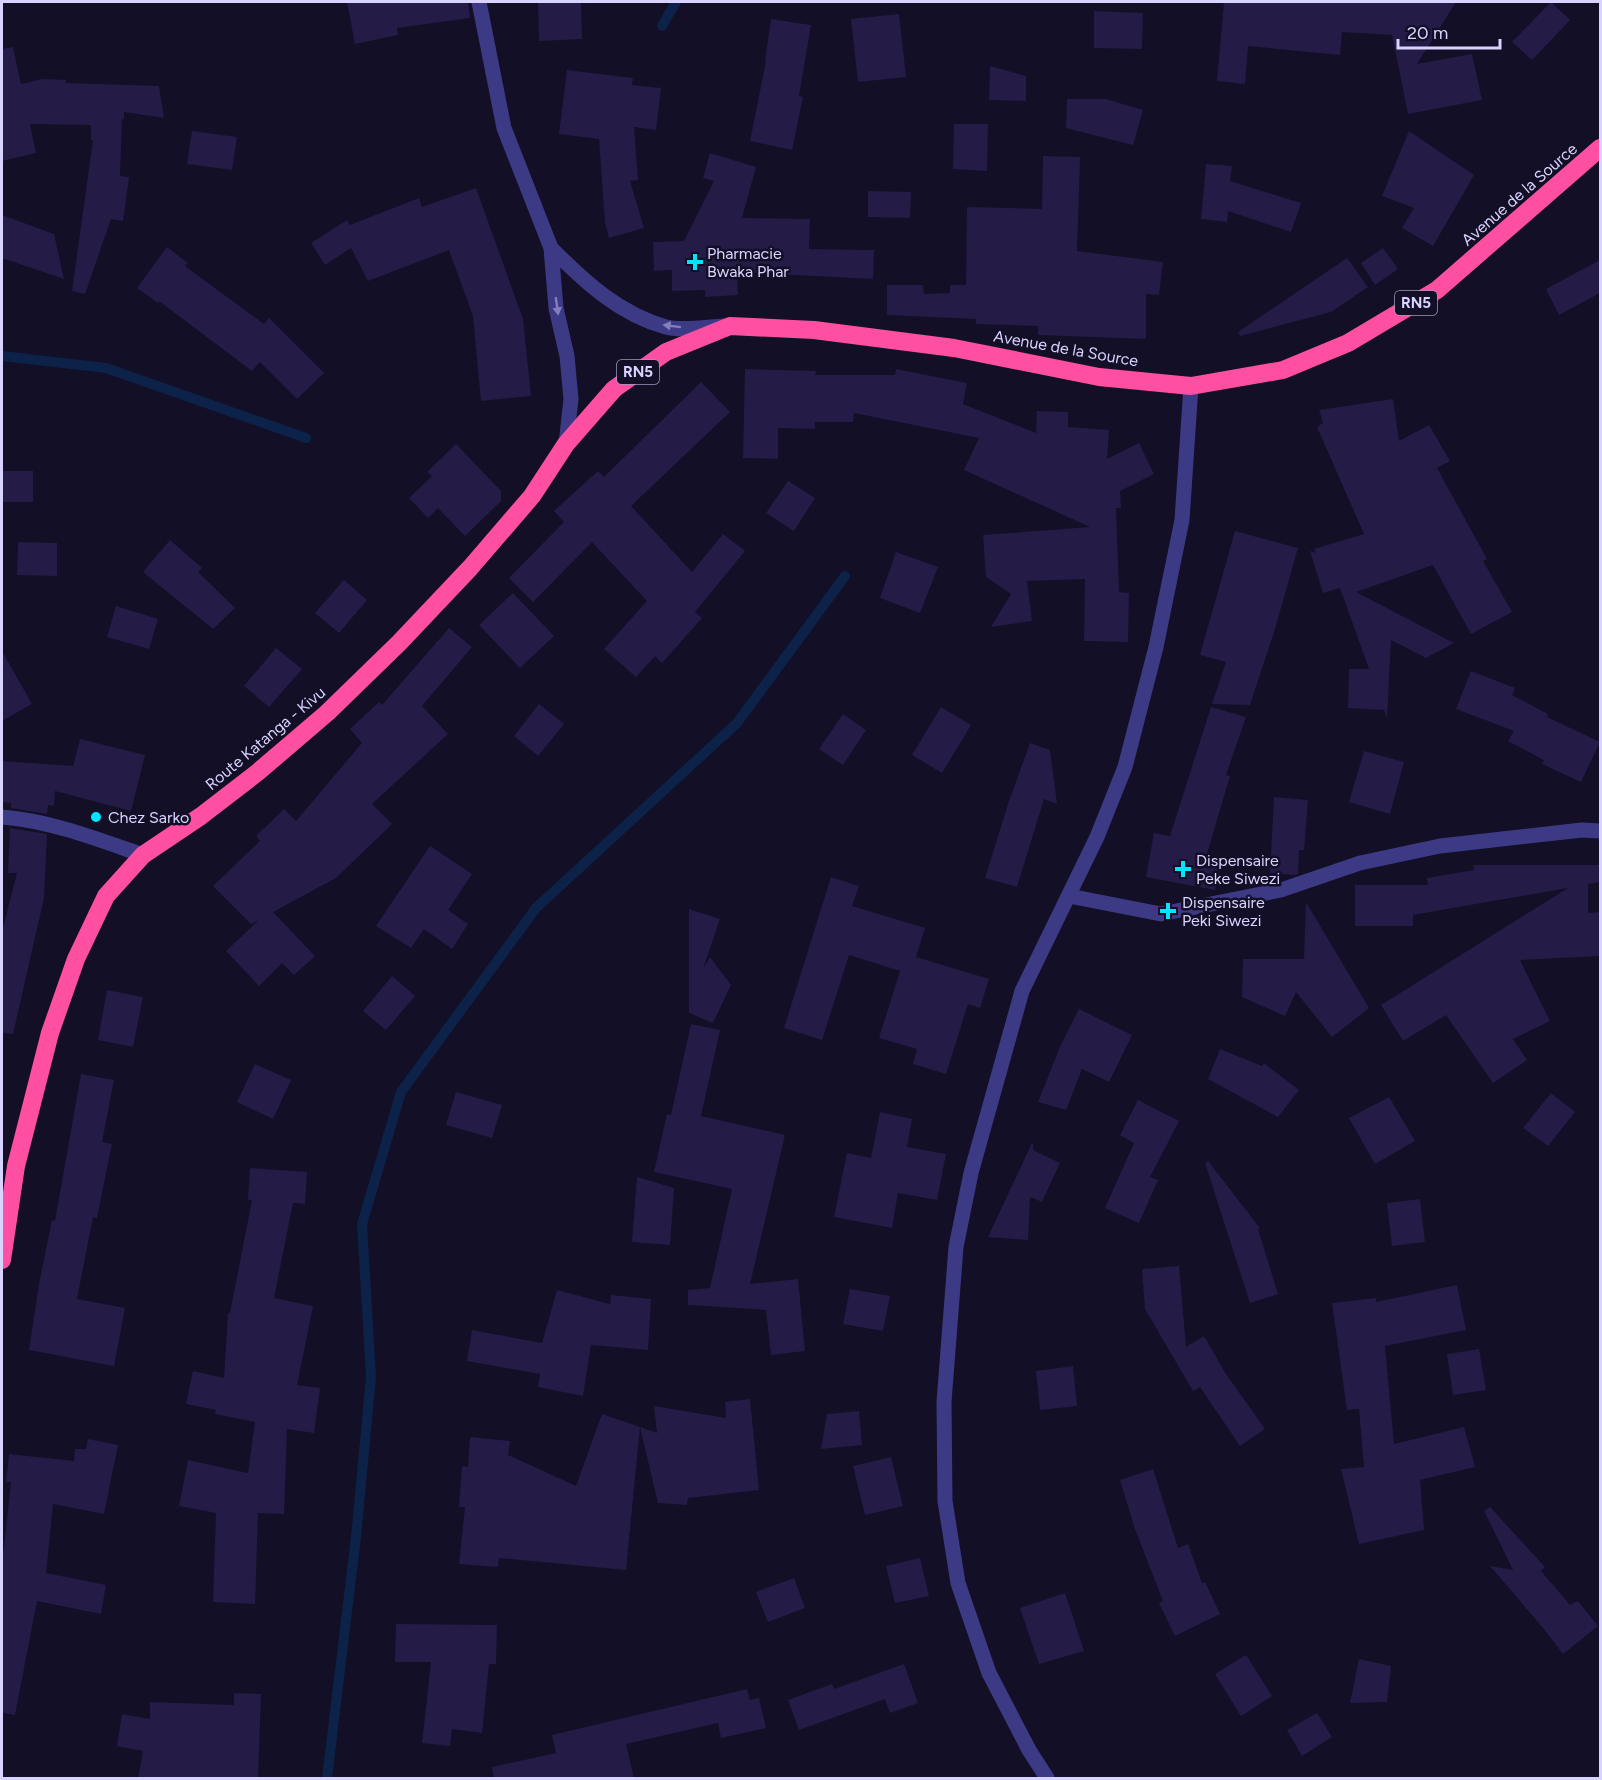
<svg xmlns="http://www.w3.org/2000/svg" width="1602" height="1780" viewBox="0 0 1602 1780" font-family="Figtree,sans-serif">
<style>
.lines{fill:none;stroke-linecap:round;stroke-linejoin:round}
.stream{stroke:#0c2248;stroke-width:10}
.building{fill:#241b47}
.street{stroke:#3d3a85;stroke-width:15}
.highway{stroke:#ff4fa3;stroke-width:18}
.oneway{fill:#837fbc}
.poi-dot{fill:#00e5ff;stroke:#130f26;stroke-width:2}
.labels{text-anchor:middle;stroke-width:5;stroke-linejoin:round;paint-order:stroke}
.shield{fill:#130f26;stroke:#9e99be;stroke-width:1.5}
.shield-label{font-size:15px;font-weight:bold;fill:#d9d4ff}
.street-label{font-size:16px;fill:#d9d4ff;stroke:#130f26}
.poi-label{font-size:16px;fill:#d9d4ff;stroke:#130f26;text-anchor:start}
</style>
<rect width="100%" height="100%" fill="#130f26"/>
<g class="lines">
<!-- stream -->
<g class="stream">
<polyline points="662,26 676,2"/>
<polyline points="2,356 106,368 306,438"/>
<polyline points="327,1778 356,1537 371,1377 362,1224 401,1092 536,908 737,723 845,576"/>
</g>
</g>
<!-- building -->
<g class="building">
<polygon points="347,2 468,2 470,18 397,28 398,35 355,44"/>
<polygon points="538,2 581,2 582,39 539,41"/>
<polygon points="1224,2 1456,2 1417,64 1472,54 1482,100 1408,114 1392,35 1342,32 1340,55 1248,46 1245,84 1217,81"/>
<polygon points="1551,2 1570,20 1532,60 1512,42"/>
<polygon points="1094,11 1143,13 1142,49 1094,48"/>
<polygon points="899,14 906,77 858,82 851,19"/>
<polygon points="771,19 811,25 799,96 803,97 792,150 750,141 766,61 765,61"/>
<polygon points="13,47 21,84 43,79 66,80 66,83 159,86 164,118 124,112 124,119 122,119 120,176 129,177 123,221 111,219 85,294 72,291 93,140 91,141 91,125 30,124 36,153 2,161 2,49"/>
<polygon points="990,66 1026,76 1026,101 989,100"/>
<polygon points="567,70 633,78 632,85 661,88 656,130 634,127 638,180 630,181 644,228 609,238 605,223 599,139 559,134"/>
<polygon points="1067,99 1106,99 1143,110 1133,145 1066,128"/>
<polygon points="954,124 988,124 987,171 953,169"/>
<polygon points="192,131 237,137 232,170 187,164"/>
<polygon points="1409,131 1474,175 1433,246 1402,228 1414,208 1382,196"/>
<polygon points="710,153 756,167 742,218 810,219 809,249 874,250 873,279 737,272 738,295 705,297 705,290 672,291 672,270 654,271 653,242 684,241 714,181 703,178"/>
<polygon points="1043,156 1080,157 1077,251 1163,262 1159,295 1146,294 1146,339 1038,335 1038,326 976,324 976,319 887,315 887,285 923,285 924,294 950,293 950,285 966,285 967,207 1042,209"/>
<polygon points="1206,164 1232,166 1230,181 1301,203 1291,232 1228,211 1227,222 1201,219"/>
<polygon points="476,188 523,319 531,396 481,401 473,316 449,250 368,281 351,248 325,265 311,243 347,220 350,225 419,198 422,207"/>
<polygon points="868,191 911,192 910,218 868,217"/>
<polygon points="2,215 54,234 64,279 2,258"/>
<polygon points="167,247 188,263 185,266 264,324 269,318 324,373 297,399 260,362 252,371 159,301 158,303 137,288"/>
<polygon points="1383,248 1398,269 1375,285 1361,263"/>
<polygon points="1347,258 1368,287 1331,312 1240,336 1238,332"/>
<polygon points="1600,260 1600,293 1559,315 1546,289"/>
<polygon points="745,369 816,371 815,375 895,375 896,369 967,383 963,404 1036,433 1037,411 1068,412 1068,427 1109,430 1107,459 1139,443 1154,474 1120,491 1121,508 1116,508 1119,592 1129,593 1128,642 1084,641 1085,579 1027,581 1032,621 991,627 1011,594 986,577 983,535 1090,527 964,470 979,438 854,413 853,422 815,422 815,429 778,428 778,459 743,458"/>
<polygon points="701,382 730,412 631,506 692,572 723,534 745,551 695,612 702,618 662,663 655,656 636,677 604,649 647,601 592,542 533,602 509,578 564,522 554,511 598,471 604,477"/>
<polygon points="1393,399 1399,441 1429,425 1450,461 1437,468 1487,559 1483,561 1512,612 1471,634 1433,565 1356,592 1454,643 1426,658 1391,640 1387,719 1384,710 1348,708 1349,669 1369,669 1340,588 1323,593 1310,551 1316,553 1314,549 1364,534 1317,427 1323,423 1319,410"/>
<polygon points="456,444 501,491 501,501 465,536 438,508 428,518 409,498 432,476 427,472"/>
<rect x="2" y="471" width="31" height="31"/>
<polygon points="788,481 815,498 794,531 766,513"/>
<polygon points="1235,531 1298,548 1275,629 1250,705 1212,704 1226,662 1200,655"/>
<polygon points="170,540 202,568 198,572 235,608 213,629 143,572"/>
<polygon points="18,542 57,543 57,576 17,575"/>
<polygon points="896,552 938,567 920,613 880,598"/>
<polygon points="344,580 367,600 339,633 315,613"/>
<polygon points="513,593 554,636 520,668 479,625"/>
<polygon points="116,606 158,619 149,649 107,637"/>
<polygon points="449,628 472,647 422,706 448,734 372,804 392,824 336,878 273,912 315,956 294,975 282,963 259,986 226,951 259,920 251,924 213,886 260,841 256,836 284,809 296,821 362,743 350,729 379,702 382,705"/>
<polygon points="276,648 302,669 269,707 244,686"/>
<polygon points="2,651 32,704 2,721"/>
<polygon points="1471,671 1515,688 1512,695 1548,714 1547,717 1600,742 1581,782 1542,764 1544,760 1508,741 1514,731 1456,709"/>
<polygon points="539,704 564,724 538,756 514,736"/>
<polygon points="941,707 971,725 942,773 912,755"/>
<polygon points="1211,707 1246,717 1226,775 1230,776 1206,857 1221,860 1215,890 1146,877 1154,833 1170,836"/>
<polygon points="843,714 866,730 843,765 819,749"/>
<polygon points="80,739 145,755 131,811 55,791 54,806 48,805 47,814 11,808 11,803 2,802 2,761 73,766"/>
<polygon points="1030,743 1050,750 1057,804 1044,799 1017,887 985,878 1009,801"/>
<polygon points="1364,751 1404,762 1390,814 1349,802"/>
<polygon points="1274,797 1308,800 1304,850 1299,850 1298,874 1295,875 1270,873"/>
<polygon points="10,828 47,834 44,898 13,1034 2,1033 2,932 17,873 8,873"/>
<polygon points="430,846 472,874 448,910 468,924 452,949 424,929 411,948 376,926"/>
<polygon points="1473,865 1600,865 1600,882 1588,884 1588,913 1600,912 1600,956 1520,960 1550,1021 1513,1039 1527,1060 1493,1083 1446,1015 1403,1041 1381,1005 1568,888 1413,915 1413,926 1355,926 1355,885 1428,885 1427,878 1474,870"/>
<polygon points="831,877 859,886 852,906 925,928 916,957 989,979 980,1008 968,1004 946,1074 913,1064 917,1049 879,1038 900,971 849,955 822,1040 784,1028"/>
<polygon points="1306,902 1369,1008 1332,1037 1296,992 1285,1016 1242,997 1243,959 1304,959"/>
<polygon points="689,909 720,919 703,969 710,957 731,985 713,1023 689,1013"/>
<polygon points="392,976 415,996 386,1030 363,1011"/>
<polygon points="107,990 143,997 133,1047 98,1040"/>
<polygon points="1079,1009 1132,1035 1109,1082 1082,1069 1066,1110 1038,1102 1060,1047"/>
<polygon points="691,1024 720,1030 701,1116 785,1135 750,1284 798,1279 805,1351 771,1355 766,1310 688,1305 688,1290 710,1288 732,1189 654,1172 667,1114 671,1115"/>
<polygon points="1220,1049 1262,1066 1264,1063 1299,1090 1278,1117 1208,1079"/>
<polygon points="255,1064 291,1080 273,1119 237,1102"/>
<polygon points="81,1074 114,1080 102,1142 112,1144 97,1218 93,1217 77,1299 125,1308 114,1366 29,1350 39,1284 52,1220 55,1221"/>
<polygon points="456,1092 502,1105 492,1138 446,1125"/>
<polygon points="1551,1093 1575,1112 1548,1146 1523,1128"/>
<polygon points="1389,1097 1415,1141 1375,1164 1349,1118"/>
<polygon points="1138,1100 1179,1121 1150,1177 1158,1180 1139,1223 1105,1208 1134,1143 1120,1135"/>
<polygon points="880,1112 912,1119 907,1147 946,1154 937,1200 898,1193 892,1228 834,1217 847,1153 871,1158"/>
<polygon points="1032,1143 1033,1144 1033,1150 1060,1163 1042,1202 1030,1197 1028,1240 988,1237"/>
<polygon points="1208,1161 1260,1228 1258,1229 1278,1294 1250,1303 1205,1163"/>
<polygon points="250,1168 307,1172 305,1204 293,1203 274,1298 313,1306 297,1385 320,1388 314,1433 287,1429 284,1514 258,1513 255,1604 213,1602 216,1513 179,1506 188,1460 248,1473 255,1422 215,1414 216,1410 186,1404 193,1371 224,1378 228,1313 230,1313 252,1200 248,1200"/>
<polygon points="637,1177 674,1188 670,1245 632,1242"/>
<polygon points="1420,1199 1425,1242 1392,1246 1387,1203"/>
<polygon points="1179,1266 1186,1347 1204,1336 1226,1374 1265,1429 1240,1446 1200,1387 1193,1391 1145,1309 1142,1269"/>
<polygon points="1457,1285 1466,1330 1385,1346 1394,1444 1464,1427 1475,1467 1420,1480 1424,1530 1359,1544 1341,1469 1364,1467 1359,1409 1347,1410 1332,1303 1376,1298 1376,1302"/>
<polygon points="850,1289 890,1296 883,1331 843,1324"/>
<polygon points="557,1290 610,1304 611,1295 651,1299 648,1350 591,1345 583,1396 538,1387 540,1374 467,1361 472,1330 542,1343"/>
<polygon points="1479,1349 1486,1390 1453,1395 1447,1354"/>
<polygon points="1073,1366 1077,1406 1040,1410 1036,1371"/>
<polygon points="750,1399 759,1490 688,1498 687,1505 658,1503 640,1427 657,1433 654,1406 726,1418 725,1402"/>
<polygon points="859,1411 862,1445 821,1449 827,1414"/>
<polygon points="602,1414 640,1427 626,1570 499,1558 498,1567 459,1564 465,1507 459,1507 462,1466 468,1467 470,1437 510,1441 508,1455 576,1486"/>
<polygon points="88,1439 118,1445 104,1514 53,1504 46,1573 106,1585 101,1614 37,1601 15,1715 2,1713 2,1565 11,1482 6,1482 9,1454 74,1461 75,1449 86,1449"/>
<polygon points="891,1457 903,1506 865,1515 853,1466"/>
<polygon points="1153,1469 1178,1548 1188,1544 1202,1583 1205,1582 1220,1614 1175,1636 1159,1603 1163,1601 1135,1529 1120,1480"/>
<polygon points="1490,1507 1545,1567 1541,1571 1570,1605 1578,1601 1598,1626 1563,1654 1543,1628 1490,1566 1513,1570 1484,1511"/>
<polygon points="920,1558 929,1596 895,1603 886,1566"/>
<polygon points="794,1578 805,1608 768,1622 756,1592"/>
<polygon points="1065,1593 1084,1651 1039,1664 1020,1608"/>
<polygon points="396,1624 497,1625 496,1664 489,1664 482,1733 452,1729 450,1746 422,1743 431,1662 395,1662"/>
<polygon points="1246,1655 1272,1696 1241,1716 1215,1674"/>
<polygon points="1359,1659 1391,1666 1387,1702 1350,1703"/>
<polygon points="904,1664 918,1703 890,1713 885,1699 799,1730 788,1700 832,1684 834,1689"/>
<polygon points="747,1689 750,1700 759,1698 766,1728 721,1738 718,1723 626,1744 634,1779 494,1779 492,1767 556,1753 552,1735"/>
<polygon points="234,1693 261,1694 258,1779 138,1779 143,1751 117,1746 122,1714 150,1719 150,1702 234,1705"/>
<polygon points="1317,1713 1332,1737 1302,1756 1287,1730"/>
</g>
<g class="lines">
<!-- street -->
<g class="street">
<polyline points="479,2 504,128 551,248 556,308 567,356 571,399 566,444"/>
<path d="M 551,248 C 585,282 619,314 666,327 C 681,331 707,327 723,326"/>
<path d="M 2,817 C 51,821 97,839 143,855"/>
<polyline points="1069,896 1161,914 1281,890 1360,863 1440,846 1582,830 1600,831"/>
<polyline points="1047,1778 1029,1750 989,1673 958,1583 945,1501 944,1402 956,1247 971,1173 1022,991 1097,837 1125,767 1156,647 1182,520 1191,386"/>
</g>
<!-- highway -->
<polyline class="highway" points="2,1260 16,1166 50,1033 76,959 106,896 143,855 201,816 258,772 327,713 399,643 470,568 532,496 566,444 614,389 666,352 730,326 814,330 954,348 1099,377 1191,386 1283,370 1348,343 1437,290 1600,148"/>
</g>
<!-- one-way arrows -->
<defs><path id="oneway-solid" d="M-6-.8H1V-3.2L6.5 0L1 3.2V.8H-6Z" transform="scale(1.5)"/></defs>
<g class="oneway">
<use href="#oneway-solid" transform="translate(557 306) rotate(82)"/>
<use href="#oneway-solid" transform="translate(672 326) rotate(-173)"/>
</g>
<!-- markers -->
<g class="poi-dot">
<path d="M692 253h6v6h6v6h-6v6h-6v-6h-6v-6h6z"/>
<circle cx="96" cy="817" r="6"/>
<path d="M1180 860h6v6h6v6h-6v6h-6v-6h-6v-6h6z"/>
<path d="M1165 902h6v6h6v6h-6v6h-6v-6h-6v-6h6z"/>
</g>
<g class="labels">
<!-- shield labels -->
<g class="shield">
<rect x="1395" y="291" width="42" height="24" rx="4.5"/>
<rect x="617" y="360" width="42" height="24" rx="4.5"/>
</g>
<g class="shield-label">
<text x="1416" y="308">RN5</text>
<text x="638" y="377">RN5</text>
</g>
<!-- street labels -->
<g class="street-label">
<text transform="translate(1519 194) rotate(-41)" y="6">Avenue de la Source</text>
<text transform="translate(1066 348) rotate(10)" y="6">Avenue de la Source</text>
<text transform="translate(265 738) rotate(-40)" y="6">Route Katanga - Kivu</text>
</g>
<!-- poi labels -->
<g class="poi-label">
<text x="707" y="259">Pharmacie<tspan x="707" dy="18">Bwaka Phar</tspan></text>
<text x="108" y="823">Chez Sarko</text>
<text x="1196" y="866">Dispensaire<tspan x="1196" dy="18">Peke Siwezi</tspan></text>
<text x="1182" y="908">Dispensaire<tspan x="1182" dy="18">Peki Siwezi</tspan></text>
</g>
</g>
<!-- border -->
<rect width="1602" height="1780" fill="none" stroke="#d9d4ff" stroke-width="6"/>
<!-- scale -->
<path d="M1398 39v9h102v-9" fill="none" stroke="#d9d4ff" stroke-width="3"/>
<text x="1407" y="39" font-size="18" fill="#d9d4ff" stroke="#130f26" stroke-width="4.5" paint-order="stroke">20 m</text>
</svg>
